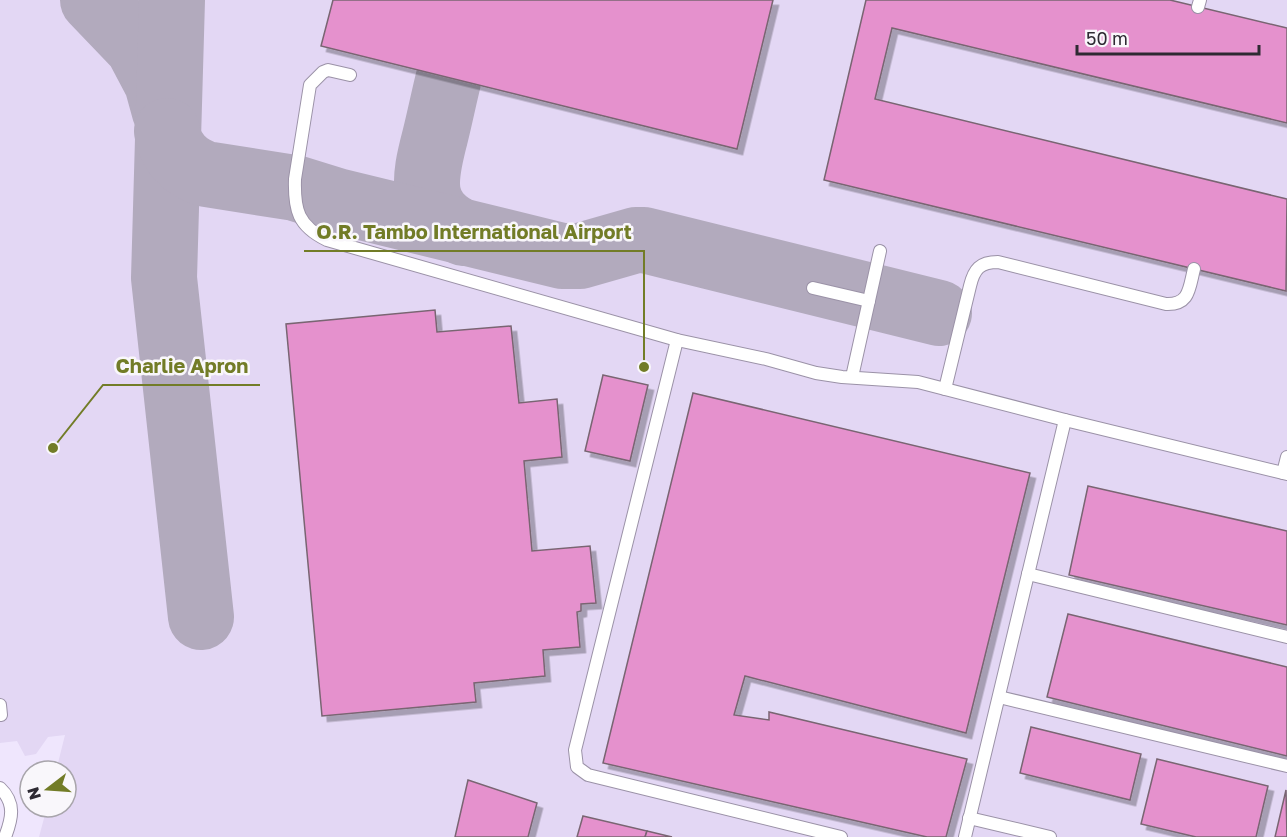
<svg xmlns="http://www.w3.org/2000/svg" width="1287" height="837" viewBox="0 0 1287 837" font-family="'Golos Text',sans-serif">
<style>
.built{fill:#e3d7f4}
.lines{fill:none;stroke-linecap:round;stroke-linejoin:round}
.taxiway{stroke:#b2aabd;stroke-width:66}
.building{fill:#e591cd;stroke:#796572;stroke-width:1.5;filter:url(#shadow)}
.service-casing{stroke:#9b92a7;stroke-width:14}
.service{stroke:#fff;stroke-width:12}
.leader{fill:none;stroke:#727c27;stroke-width:2}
.callout-dot{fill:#727c27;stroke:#f9f7fb;stroke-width:2}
.callout-label{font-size:20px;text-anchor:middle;font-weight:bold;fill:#727c27;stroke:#f9f7fb;stroke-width:5;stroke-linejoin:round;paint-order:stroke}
</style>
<defs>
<filter id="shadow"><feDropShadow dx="5.5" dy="5.5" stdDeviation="0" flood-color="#0004"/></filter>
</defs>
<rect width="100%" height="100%" fill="#efe6fd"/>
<!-- built -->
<polygon class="built" points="0,0 1287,0 1287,837 39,837 47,807 66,807 66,771 56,771 65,735 48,737 36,754 25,756 17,741 0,743"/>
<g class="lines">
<!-- taxiway -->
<g class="taxiway">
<polyline points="93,0 138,47 157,83 165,112"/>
<polyline points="172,0 164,278 201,617"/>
<path d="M 449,77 C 444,97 440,117 435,137 C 424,179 417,211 464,233"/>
<path d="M 167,131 C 170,152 186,168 206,174 L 295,188 L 337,201 L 562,256 L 580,256 L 636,240 L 644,240 L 939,313"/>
</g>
</g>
<!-- building -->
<g class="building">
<polygon points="333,0 773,0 737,149 321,46"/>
<polygon points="866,0 1170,0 1287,28 1287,123 892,28 875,99 1287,199 1286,291 824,180"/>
<polygon points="435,310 437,332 511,326 519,403 557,399 562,457 524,461 532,551 590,546 596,603 581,604 581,611 577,612 580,647 543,650 545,676 474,683 476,702 322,716 286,324"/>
<polygon points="603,375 648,385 630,461 585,451"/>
<polygon points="693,393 1030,473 966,733 745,676 734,715 769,720 769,712 967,759 946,837 927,837 603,763"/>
<polygon points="1088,486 1287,531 1287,625 1069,575"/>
<polygon points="1068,614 1287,667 1287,756 1047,697"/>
<polygon points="1031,727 1141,754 1130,800 1020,773"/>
<polygon points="1157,759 1268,786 1256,837 1196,837 1141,824"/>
<polygon points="468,780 537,803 528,837 455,837"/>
<polygon points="1286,790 1287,837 1275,837"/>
<polygon points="583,816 647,831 645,837 577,837"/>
<polygon points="647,831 672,837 645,837"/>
</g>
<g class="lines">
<!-- service casing -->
<g class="service-casing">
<g id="service">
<polyline points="1198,7 1200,0"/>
<path d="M 350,75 L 328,70 L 323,72 L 310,85 L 295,179 C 294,210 298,226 327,240 L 677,340 L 766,359 L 816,373 L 842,377 L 918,382 L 1065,420 L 1287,474"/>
<polyline points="813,288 869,301"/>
<polyline points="677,340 575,750 577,767 588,775 841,837"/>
<polyline points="852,377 880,251"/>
<path d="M 945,389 L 970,286 C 974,269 980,262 998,262 L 1166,304 C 1190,305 1189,288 1194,269"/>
<polyline points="1283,473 1287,457"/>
<polyline points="1028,574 1287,637"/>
<polyline points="999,697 1287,766"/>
<polyline points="0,705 1,715"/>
<path d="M 0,788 C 16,803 12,819 5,837"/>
<polyline points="969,818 1050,837"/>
<polyline points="965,837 1065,420"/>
</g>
</g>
<!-- service -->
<use href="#service" class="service"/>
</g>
<!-- callouts -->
<path class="leader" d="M644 367L644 251H304M53 448L103 385H260"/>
<g class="callout-dot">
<circle cx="644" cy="367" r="6"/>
<circle cx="53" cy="448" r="6"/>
</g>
<g class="callout-label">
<text x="474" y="239">O.R. Tambo International Airport</text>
<text x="182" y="373">Charlie Apron</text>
</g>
<!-- north arrow -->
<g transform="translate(48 789) rotate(253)"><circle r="28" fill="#f9f7fb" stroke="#a8a5ab" stroke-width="1.5"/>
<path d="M0-4.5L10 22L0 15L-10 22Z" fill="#727c27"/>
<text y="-9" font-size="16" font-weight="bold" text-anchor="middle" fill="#2e2a33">N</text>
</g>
<!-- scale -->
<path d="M1077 45v9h182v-9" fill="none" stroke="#2e2a33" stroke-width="3"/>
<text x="1086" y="45" font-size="18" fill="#2e2a33" stroke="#f9f7fb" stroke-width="4.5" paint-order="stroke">50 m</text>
</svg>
